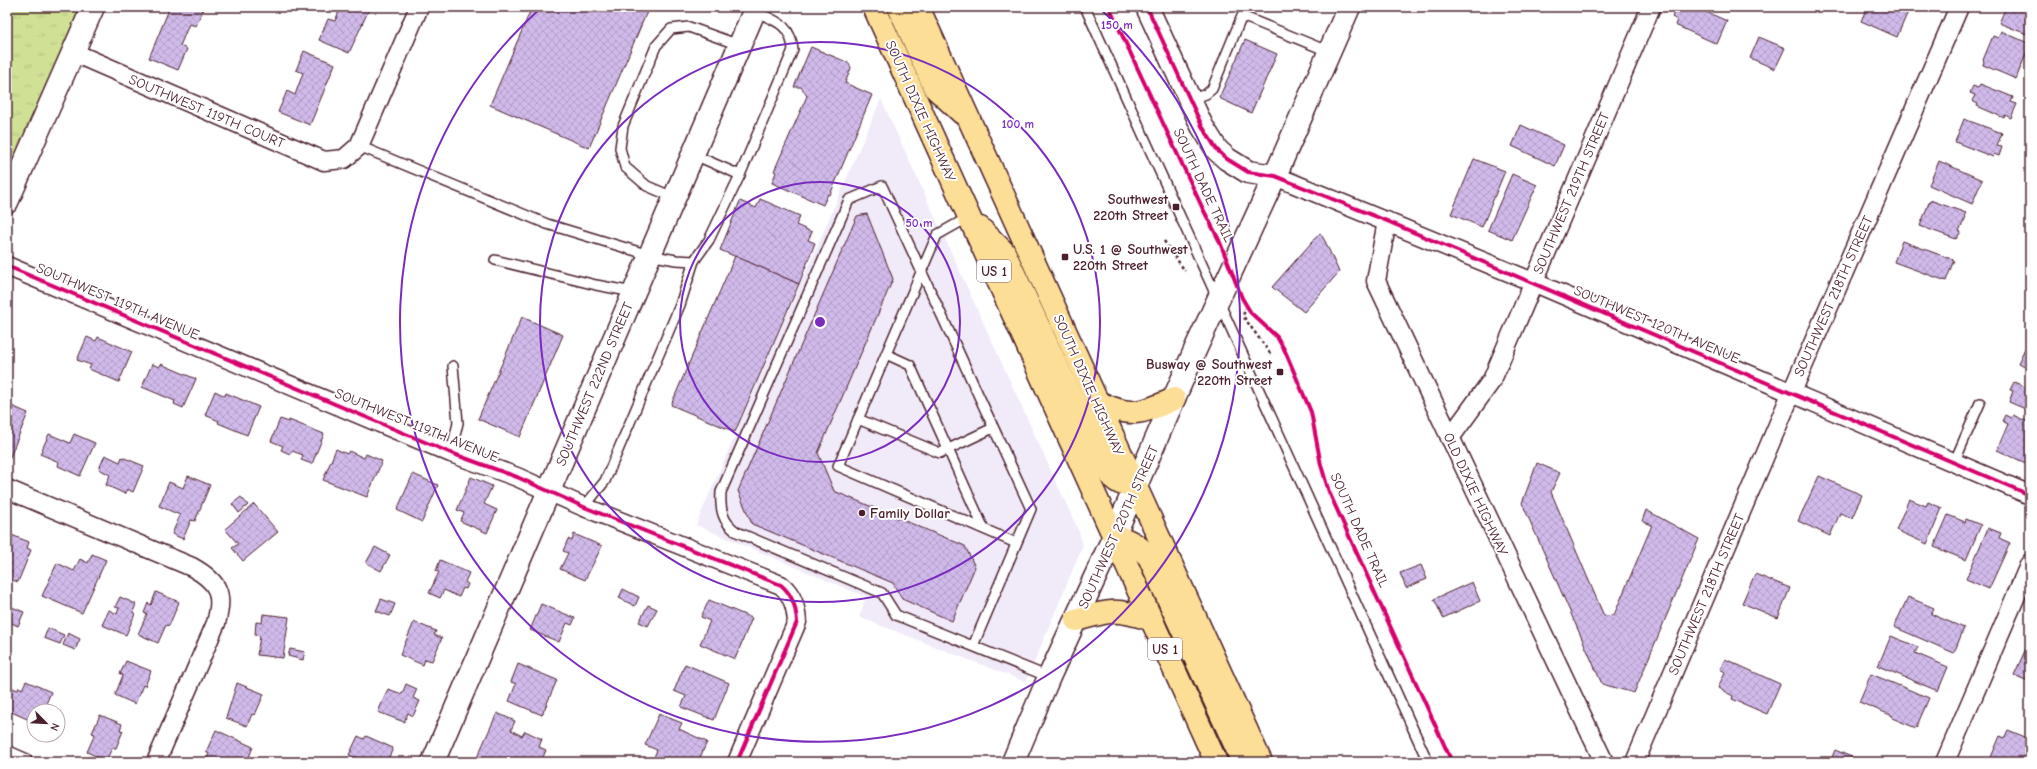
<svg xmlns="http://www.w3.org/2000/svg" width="2037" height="769" viewBox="0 0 2037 769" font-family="'Comic Neue',sans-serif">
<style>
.built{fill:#f1eaf9}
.grass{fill:url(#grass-tufts);stroke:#8d8060}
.building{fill:url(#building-cross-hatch);stroke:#4a1f2b}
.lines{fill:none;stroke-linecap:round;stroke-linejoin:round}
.lane-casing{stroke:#4a1f2b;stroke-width:12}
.street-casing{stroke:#4a1f2b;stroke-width:21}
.secondary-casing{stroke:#4a1f2b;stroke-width:25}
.highway-casing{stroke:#4a1f2b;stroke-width:25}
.path{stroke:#4a1f2b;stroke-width:2.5;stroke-dasharray:3 3;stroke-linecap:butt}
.lane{stroke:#fff;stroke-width:9}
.street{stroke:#fff;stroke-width:18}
.secondary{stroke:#fff;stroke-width:22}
.highway{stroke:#fcde96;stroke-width:22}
.cycleway-casing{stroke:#fff;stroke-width:6}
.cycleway{stroke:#d6006c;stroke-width:4}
.ring{fill:none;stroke:#7b2cbf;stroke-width:2}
.poi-dot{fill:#4a1f2b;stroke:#fff;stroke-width:1.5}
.labels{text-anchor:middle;stroke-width:4;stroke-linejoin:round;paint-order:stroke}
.shield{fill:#fff;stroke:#80626b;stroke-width:1}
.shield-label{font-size:13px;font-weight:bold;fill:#4a1f2b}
.street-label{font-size:14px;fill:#4a1f2b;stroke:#fff}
.poi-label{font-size:14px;font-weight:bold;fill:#4a1f2b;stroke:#fff;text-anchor:end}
.centre{fill:#7b2cbf;stroke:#fff;stroke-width:2}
.ring-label{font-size:12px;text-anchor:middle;font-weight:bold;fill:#7b2cbf;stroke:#fff;stroke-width:4;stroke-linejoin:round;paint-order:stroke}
</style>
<defs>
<pattern id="grass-tufts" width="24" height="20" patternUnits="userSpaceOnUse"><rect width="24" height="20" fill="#d0e195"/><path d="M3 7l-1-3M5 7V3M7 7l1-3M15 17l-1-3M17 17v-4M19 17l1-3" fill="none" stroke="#b4c181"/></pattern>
<pattern id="building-cross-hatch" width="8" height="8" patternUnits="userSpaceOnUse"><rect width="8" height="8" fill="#d0baea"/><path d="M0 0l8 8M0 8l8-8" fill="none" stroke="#b49fc9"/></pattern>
</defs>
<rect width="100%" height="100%" fill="#fff"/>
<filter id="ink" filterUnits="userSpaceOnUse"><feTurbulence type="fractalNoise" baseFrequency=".025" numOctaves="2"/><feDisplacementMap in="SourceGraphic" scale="8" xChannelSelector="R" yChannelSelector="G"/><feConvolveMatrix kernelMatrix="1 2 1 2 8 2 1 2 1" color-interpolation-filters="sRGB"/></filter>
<g filter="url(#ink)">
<!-- built -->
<polygon class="built" points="881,99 1079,532 1083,545 1026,682 859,617 866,597 696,525"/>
<!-- grass -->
<polygon class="grass" points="7,7 80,7 7,181"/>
<!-- building -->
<g class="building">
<polygon points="170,7 204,7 196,26 189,24 180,46 187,49 178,70 149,58"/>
<polygon points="341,7 370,7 349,53 319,40 328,19 335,21"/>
<polygon points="532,7 649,7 589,148 490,105"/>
<polygon points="1676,7 1695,7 1727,21 1717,44 1675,25 1677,20 1672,17"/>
<polygon points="1867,7 1910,7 1897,37 1861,21"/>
<polygon points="2006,7 2030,7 2029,35 1999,23"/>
<polygon points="2001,31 2030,44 2016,79 1983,65 1984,61 1983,60 1993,36 1998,38"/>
<polygon points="1759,37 1785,48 1775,69 1750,58"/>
<polygon points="1245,40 1277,54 1251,113 1219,98"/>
<polygon points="811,47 849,63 851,68 845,83 872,95 830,195 828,194 823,205 772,183 776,172 774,171 807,96 801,87 794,87"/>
<polygon points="304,51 335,64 310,125 278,112 287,91 295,95 303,73 296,70"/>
<polygon points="1980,84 2013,97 2011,102 2017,104 2011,118 2005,115 2004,118 1977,106 1978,104 1972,101 1975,95 1970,93 1973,86 1978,88"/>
<polygon points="1964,119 2002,133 1997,146 2002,147 1999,156 1994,154 1993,157 1955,142"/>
<polygon points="1521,125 1564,145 1555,166 1512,146"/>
<polygon points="1474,159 1505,171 1482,227 1451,214"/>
<polygon points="1939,161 1982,180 1972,204 1929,185"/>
<polygon points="1512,174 1537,185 1512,240 1488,230"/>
<polygon points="760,199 800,216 796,225 812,232 808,240 815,243 799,284 720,250 740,201 756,208"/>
<polygon points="1930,200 1966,213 1964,216 1966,217 1959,231 1961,232 1956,239 1920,226"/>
<polygon points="867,214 893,279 818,453 834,491 965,546 975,567 952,621 902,599 893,583 752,524 738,491 857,216"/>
<polygon points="1320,233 1325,241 1339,272 1304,312 1272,287"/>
<polygon points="1902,241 1954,260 1946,281 1894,262"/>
<polygon points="735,256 799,284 735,432 671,405"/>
<polygon points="522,317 563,335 520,437 478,419"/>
<polygon points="2029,333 2030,333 2030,368 2018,363 2028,342 2025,341"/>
<polygon points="87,337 96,341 98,337 132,352 119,382 89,369 91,365 77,360"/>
<polygon points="152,364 159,367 161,364 196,379 183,408 174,404 175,401 142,387"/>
<polygon points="2014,382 2030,389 2030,411 2009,402 2013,391 2010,390"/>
<polygon points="215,391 225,396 226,393 259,407 247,435 218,423 219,421 205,415"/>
<polygon points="7,404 28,413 8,462 7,461"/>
<polygon points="2005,415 2011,418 2013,415 2030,423 2030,465 1997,450 2008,424 2002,421"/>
<polygon points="280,419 289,422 289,420 324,434 312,464 301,460 303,455 292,451 290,454 281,450 283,446 271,441"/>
<polygon points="49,434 70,443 74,434 95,443 80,476 58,466 59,462 40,454"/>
<polygon points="336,449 347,454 349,451 364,458 366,454 382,461 367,497 323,480"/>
<polygon points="105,455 120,462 122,457 144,466 133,492 127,489 125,494 106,485 110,475 99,469"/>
<polygon points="1537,463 1560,473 1551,492 1604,616 1614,615 1652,525 1642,521 1646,510 1699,539 1634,693 1602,684 1522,503"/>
<polygon points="413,474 438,485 422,522 397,510"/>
<polygon points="188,476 210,485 195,521 191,520 183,539 172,534 180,515 159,506 169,482 183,488"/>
<polygon points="1819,476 1862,495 1852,518 1840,513 1830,536 1798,521"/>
<polygon points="471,477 492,486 484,504 497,510 487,533 460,521 464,513 457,510"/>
<polygon points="241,497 248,505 239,513 232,504"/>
<polygon points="1909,499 1926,506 1928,502 1942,508 1927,544 1896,530"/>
<polygon points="254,504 278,532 243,561 232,548 238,544 225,529"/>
<polygon points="1948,515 1965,522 1966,519 1981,525 1966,560 1934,547"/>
<polygon points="1988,528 2001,533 1999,538 2010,543 1989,589 1966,579"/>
<polygon points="9,534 29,542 27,548 31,550 18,582 7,578 7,538"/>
<polygon points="574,534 602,546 585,580 560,569 568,553 563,551 568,539 572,541"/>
<polygon points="375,547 390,555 381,571 366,563"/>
<polygon points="92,554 106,560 82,613 42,596 57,563 74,571 80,559 88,563"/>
<polygon points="440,560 469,573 465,582 468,584 466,589 463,588 459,597 444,590 440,598 429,593 439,572 436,571"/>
<polygon points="1421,565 1427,579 1406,588 1400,573"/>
<polygon points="1755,574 1790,588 1778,618 1742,603"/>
<polygon points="1472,582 1480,601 1443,618 1434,599"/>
<polygon points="623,589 639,597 635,606 619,598"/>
<polygon points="156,592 179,602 169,626 166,625 158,643 138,634 147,614 144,613 148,603 151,605"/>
<polygon points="120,597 136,604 133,612 135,614 126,635 102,625 109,610 117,614 119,608 115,607"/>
<polygon points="1908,597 1934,608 1931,614 1964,628 1954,653 1894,627"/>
<polygon points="381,599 395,604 390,616 376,611"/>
<polygon points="709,600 752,618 735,659 700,644 710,621 701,617"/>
<polygon points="541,604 575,618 572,625 567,623 559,642 530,630"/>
<polygon points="7,605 24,612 18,626 7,621"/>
<polygon points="648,605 657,609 648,626 639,622"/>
<polygon points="263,614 289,617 283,658 257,655 260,636 255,635 256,622 262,623"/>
<polygon points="414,622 436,631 434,635 442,638 432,661 425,659 423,665 400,655"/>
<polygon points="48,628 64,635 60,644 44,638"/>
<polygon points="68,633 80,639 75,650 63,645"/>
<polygon points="1891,636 1918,647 1915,653 1948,667 1938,691 1878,666"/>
<polygon points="2028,644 2030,645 2030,682 2014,675"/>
<polygon points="290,649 305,652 303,660 288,656"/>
<polygon points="1725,659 1780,684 1767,714 1732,699 1733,696 1718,688 1725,672 1720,669"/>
<polygon points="126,661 151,671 145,686 143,685 135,704 115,695 123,675 120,674"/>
<polygon points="518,664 557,680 542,715 509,701 516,684 511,682"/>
<polygon points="685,664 729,683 714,720 681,707 686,696 674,691"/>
<polygon points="1871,674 1929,698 1916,728 1892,718 1893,716 1859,702"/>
<polygon points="26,681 51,692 43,711 34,711 34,722 7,710 7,686 18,690 19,687 22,689"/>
<polygon points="237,683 264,694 255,715 252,714 247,726 226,718"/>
<polygon points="406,684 417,689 413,698 420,701 413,716 408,713 404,722 378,712 388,689 402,694"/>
<polygon points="497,713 515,721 511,730 522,736 525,731 542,739 539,747 546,750 541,762 532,762 524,758 523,762 475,762"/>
<polygon points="659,714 682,723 679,729 707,742 698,762 652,762 657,750 645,745"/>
<polygon points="100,715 122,724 120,730 123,731 116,748 112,748 106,761 87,752 95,734 92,733"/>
<polygon points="216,730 253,747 247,762 205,762 209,754 206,752"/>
<polygon points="2008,730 2030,739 2030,762 1989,762 2000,736 2005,738"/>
<polygon points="358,736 364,739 366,736 393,748 387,762 360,762 356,760 357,758 349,755"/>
<polygon points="1835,750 1863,762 1830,762"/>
</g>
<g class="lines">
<!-- lane casing -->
<g class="lane-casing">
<g id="lane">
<polyline points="1085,7 1428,762"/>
<polyline points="1190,100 1206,94 1212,89 1242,16 1330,52"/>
<polyline points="359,146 547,224 649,255 676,260 694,261 709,240 740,175"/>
<path d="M 692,154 L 740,175 L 793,50 C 791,24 776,21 754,11"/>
<polyline points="673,197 647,186 625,167 620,148 623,126 656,46 671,29 689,27 739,45"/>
<polyline points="969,217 937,235 838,466 1016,543"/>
<polyline points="495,260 596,285 633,292"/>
<polyline points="886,354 910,365 984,529"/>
<polyline points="858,419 940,453 993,428"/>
<polyline points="451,453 458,423 453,366"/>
<polyline points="1954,463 1980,403"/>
<polyline points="584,507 605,481 680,305 694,261"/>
<path d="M 973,646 L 1031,509 L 882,186 L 849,200 L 721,492 C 720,509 722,522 737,532 L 882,593 L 896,615 L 1049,677"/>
</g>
</g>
<!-- street casing -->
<g class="street-casing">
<g id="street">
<polyline points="72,52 324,161 344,159 359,146 419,7"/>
<polyline points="1275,176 1533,282 2030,495"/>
<polyline points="1387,221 1376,281 1604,762"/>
<path d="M 7,266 L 451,453 L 517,477 L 584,507 L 781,585 C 793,595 796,608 797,622 L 737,762"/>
<polyline points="1450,438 1492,380 1651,7"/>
<path d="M 7,489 L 192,567 C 219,582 224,594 216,623 L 156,762"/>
<polyline points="7,755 23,762"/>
<polyline points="1635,762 1791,394 1959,7"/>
<polyline points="1945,762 2030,563"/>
</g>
</g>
<!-- secondary casing -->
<g class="secondary-casing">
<g id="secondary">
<polyline points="1147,7 1202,126 1217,150 1227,159 1248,172 1275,176"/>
<polyline points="7,202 93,7"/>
<polyline points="433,762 756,7"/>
<polyline points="1013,762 1049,677 1114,536 1196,348 1275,176 1349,7"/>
</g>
</g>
<!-- highway casing -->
<g class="highway-casing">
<g id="highway">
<polyline points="874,7 1216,762"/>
<polyline points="899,7 935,88 962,113"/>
<polyline points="918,7 1261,762"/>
<path d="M 980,228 L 1004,252 L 1103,465 C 1114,481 1117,484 1136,487"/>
<path d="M 1096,401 C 1130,418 1140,414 1174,399"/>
<path d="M 1114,536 C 1130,540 1138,545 1149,557 L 1243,762"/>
<path d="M 1076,620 C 1111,610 1117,608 1152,620"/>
</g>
</g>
<!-- path -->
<g class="path">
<polyline points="1164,241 1185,271"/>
<polyline points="1246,306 1243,316 1272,356"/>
</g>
<!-- lane -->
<use href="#lane" class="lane"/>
<!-- street -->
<use href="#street" class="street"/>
<!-- secondary -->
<use href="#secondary" class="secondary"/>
<!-- highway -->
<use href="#highway" class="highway"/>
<!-- cycleway casing -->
<g class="cycleway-casing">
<g id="cycleway">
<polyline points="1109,7 1202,207 1219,240 1242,298 1251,313 1277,337 1285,351 1311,412 1321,465 1329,492 1452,762"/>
<polyline points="1147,7 1202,126 1217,150 1227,159 1248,172 1275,176 1387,221 2030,495"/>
<path d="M 7,266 L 451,453 L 517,477 L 584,507 L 781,585 C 793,595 796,608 797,622 L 737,762"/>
</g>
</g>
<!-- cycleway -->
<use href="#cycleway" class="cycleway"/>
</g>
</g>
<!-- distance rings -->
<g class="ring">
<circle cx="820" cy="322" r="140"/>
<circle cx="820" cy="322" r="280"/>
<path d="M1098 7A420 420 0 1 1 542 7"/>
</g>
<!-- markers -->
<g class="poi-dot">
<rect x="1172" y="203" width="8" height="8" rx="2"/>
<rect x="1061" y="253" width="8" height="8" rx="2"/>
<rect x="1276" y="368" width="8" height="8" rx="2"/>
<circle cx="862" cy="513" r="4"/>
</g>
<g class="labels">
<!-- shield labels -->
<g class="shield">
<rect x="977" y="260" width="34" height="22" rx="3"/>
<rect x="1148" y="638" width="34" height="22" rx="3"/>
</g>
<g class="shield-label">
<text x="994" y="276">US 1</text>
<text x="1165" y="654">US 1</text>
</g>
<!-- street labels -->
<g class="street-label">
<text transform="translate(207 111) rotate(23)" y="5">SOUTHWEST 119TH COURT</text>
<text transform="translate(921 111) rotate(66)" y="5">SOUTH DIXIE HIGHWAY</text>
<text transform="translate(1204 185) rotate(65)" y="5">SOUTH DADE TRAIL</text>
<text transform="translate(1571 193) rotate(-67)" y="5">SOUTHWEST 219TH STREET</text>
<text transform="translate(1833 296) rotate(-66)" y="5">SOUTHWEST 218TH STREET</text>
<text transform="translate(118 301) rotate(23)" y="5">SOUTHWEST 119TH AVENUE</text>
<text transform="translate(1657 324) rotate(23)" y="5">SOUTHWEST 120TH AVENUE</text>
<text transform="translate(594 384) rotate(-67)" y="5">SOUTHWEST 222ND STREET</text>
<text transform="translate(1089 385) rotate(66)" y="5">SOUTH DIXIE HIGHWAY</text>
<text transform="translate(417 425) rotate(22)" y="5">SOUTHWEST 119TH AVENUE</text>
<text transform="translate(1476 494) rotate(65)" y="5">OLD DIXIE HIGHWAY</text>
<text transform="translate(1118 527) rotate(-66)" y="5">SOUTHWEST 220TH STREET</text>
<text transform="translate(1360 530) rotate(66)" y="5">SOUTH DADE TRAIL</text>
<text transform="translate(1706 594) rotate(-67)" y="5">SOUTHWEST 218TH STREET</text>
</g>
<!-- poi labels -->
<g class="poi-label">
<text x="1168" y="204">Southwest<tspan x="1168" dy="16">220th Street</tspan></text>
<text x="1073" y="254" text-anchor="start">U.S. 1 @ Southwest<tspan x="1073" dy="16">220th Street</tspan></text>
<text x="1272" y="369">Busway @ Southwest<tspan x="1272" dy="16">220th Street</tspan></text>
<text x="870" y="518" text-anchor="start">Family Dollar</text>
</g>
</g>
<circle cx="820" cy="322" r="6" class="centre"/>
<g class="ring-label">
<text x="1117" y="29">150 m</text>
<text x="1018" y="128">100 m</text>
<text x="919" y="227">50 m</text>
</g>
<!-- margin -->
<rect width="2037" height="769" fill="none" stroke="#fff" stroke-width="24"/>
<rect x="12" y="12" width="2013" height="745" fill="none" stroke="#4a1f2b" stroke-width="1.5" filter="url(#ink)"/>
<!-- north arrow -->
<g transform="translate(46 723) rotate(114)"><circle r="19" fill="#ffffff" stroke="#b7a5aa"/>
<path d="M0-3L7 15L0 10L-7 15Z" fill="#4a1f2b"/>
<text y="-6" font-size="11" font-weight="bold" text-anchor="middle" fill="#4a1f2b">N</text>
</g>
</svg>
